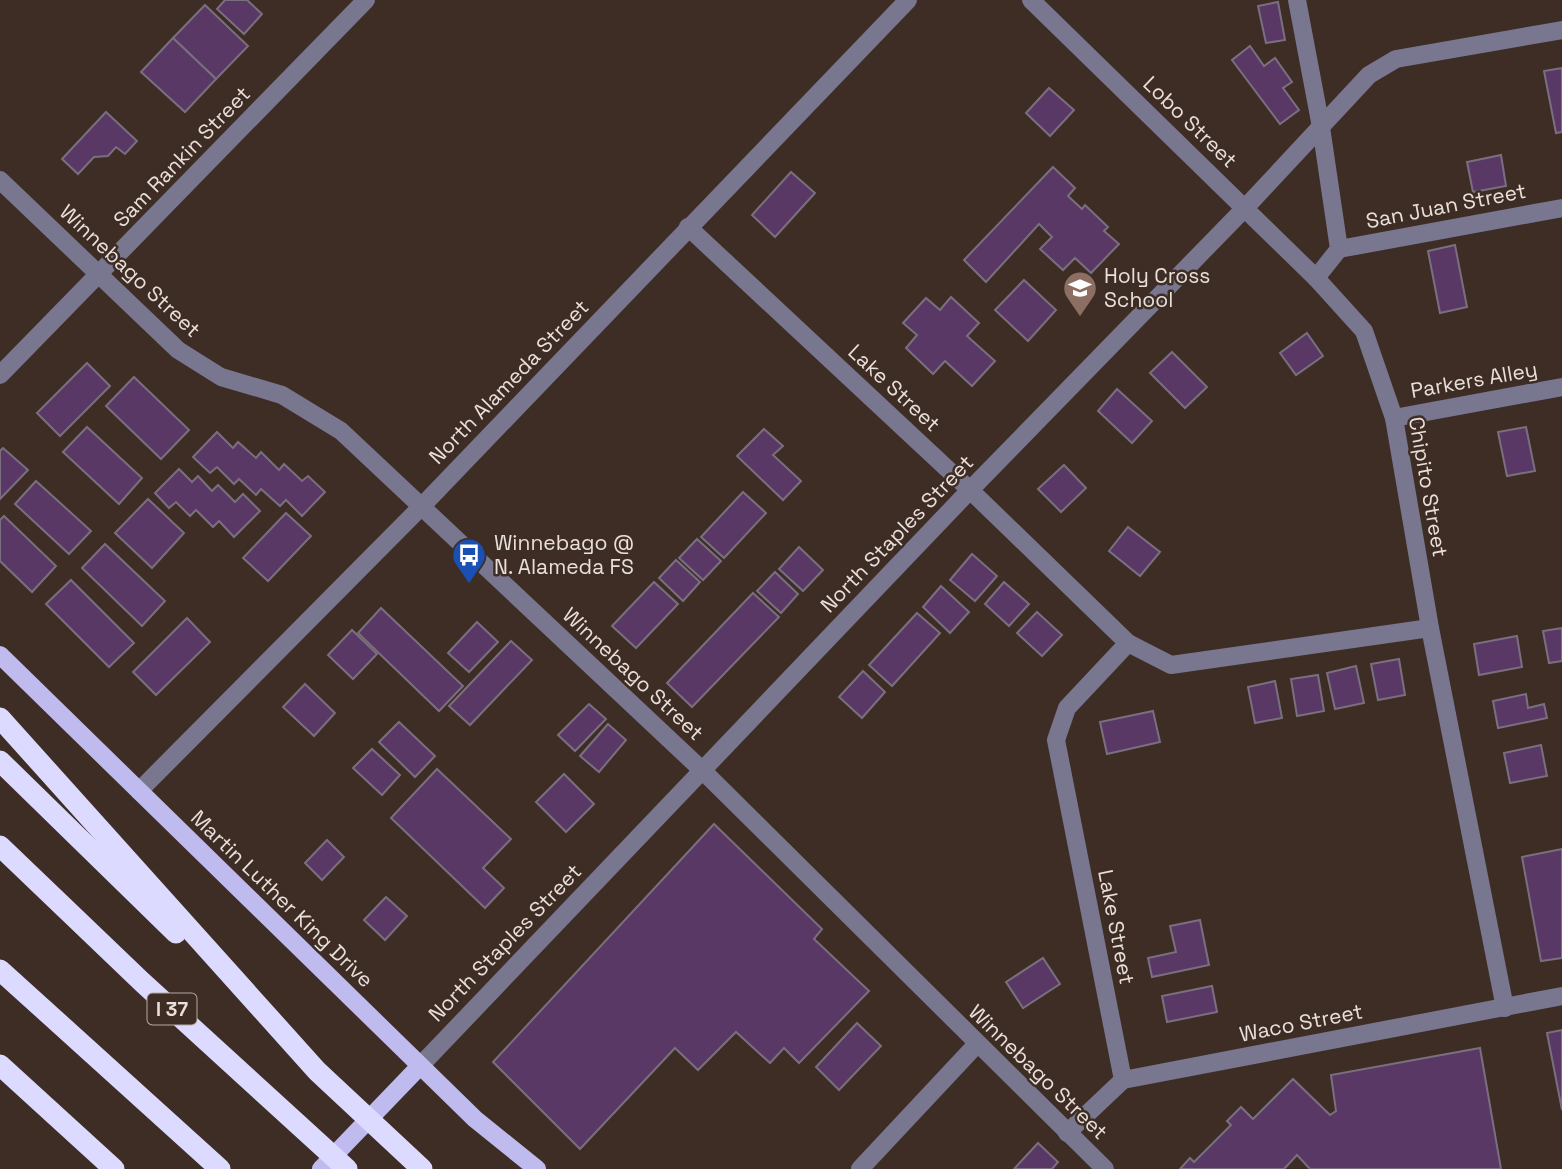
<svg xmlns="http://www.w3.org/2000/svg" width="1562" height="1169" viewBox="0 0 1562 1169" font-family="'Space Grotesk',sans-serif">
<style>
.building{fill:#593866;stroke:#7a6f7f;stroke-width:2}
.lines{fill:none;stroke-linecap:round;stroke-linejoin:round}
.minor{stroke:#79768f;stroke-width:18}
.major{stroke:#c0bbee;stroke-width:18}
.highway{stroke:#dddaff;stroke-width:21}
.labels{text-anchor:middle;stroke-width:5;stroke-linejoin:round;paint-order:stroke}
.shield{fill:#3d2d25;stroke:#b6aaa4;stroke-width:2}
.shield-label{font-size:19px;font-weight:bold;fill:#eadfda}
.street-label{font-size:21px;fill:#eadfda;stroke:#3d2d25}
.poi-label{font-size:21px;fill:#eadfda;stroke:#3d2d25;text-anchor:start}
</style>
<rect width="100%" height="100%" fill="#3d2d25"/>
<!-- building -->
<g class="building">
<polygon points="225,0 247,0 262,14 244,34 217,9"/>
<polygon points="1278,2 1285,40 1266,43 1258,6"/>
<polygon points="205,5 248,46 216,79 173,38"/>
<polygon points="173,38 216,79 185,112 141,72"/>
<polygon points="1250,46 1264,66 1275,58 1292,82 1283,88 1299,110 1280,124 1232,60"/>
<polygon points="1562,68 1562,132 1556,133 1544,71"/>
<polygon points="1049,88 1074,110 1050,136 1026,113"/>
<polygon points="106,112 137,141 125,154 116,147 108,156 94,157 78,174 62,159"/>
<polygon points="1501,155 1506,186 1473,192 1467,162"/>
<polygon points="1053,167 1075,188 1068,196 1082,209 1085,205 1108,227 1104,231 1119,244 1091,273 1075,258 1063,270 1040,249 1052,237 1039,224 986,282 964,260"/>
<polygon points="791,172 815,193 775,237 752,215"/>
<polygon points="1455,245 1467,307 1440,313 1428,251"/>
<polygon points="1024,280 1056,310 1028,341 995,310"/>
<polygon points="951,297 979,323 967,336 995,361 972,386 945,361 933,374 906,348 917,335 903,323 926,298 940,310"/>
<polygon points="1307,333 1323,356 1296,375 1280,353"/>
<polygon points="1172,352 1207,387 1185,408 1150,373"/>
<polygon points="87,363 110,386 60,436 37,413"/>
<polygon points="134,377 189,430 161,459 106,406"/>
<polygon points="1117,389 1152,421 1132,443 1098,411"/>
<polygon points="87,427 142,478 119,504 63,452"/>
<polygon points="1526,427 1535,471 1507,476 1498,432"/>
<polygon points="764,429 783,446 773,455 801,481 783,500 737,456"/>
<polygon points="217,432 233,448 238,442 256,458 261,452 279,470 284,464 302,481 308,476 325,492 302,516 286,500 280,506 261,489 256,495 239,479 234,484 217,467 210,473 193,457"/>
<polygon points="3,448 28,470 0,499 0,451"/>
<polygon points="1064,465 1086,488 1061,512 1038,489"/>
<polygon points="179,469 192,482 198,476 212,491 218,485 235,502 243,494 260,511 234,537 219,521 213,527 196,510 190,516 176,502 169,508 155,493"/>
<polygon points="36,481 91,531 69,554 15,504"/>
<polygon points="743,492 766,513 724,558 701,537"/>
<polygon points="148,499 184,533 152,568 115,533"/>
<polygon points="286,513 311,536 268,581 243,558"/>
<polygon points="4,516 56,566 32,592 0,561 0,520"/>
<polygon points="1128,527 1160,552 1140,576 1109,551"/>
<polygon points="697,539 721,561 703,580 679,558"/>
<polygon points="105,544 165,601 142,626 82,568"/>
<polygon points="799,547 823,570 803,591 779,569"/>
<polygon points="972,554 997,576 975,601 950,580"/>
<polygon points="676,560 700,582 683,601 659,578"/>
<polygon points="775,572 798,594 781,613 757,591"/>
<polygon points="71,580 134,643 109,667 46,604"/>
<polygon points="654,582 678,604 636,648 612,626"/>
<polygon points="1004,582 1029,604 1009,626 985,604"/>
<polygon points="941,586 969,612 950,633 923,607"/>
<polygon points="753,593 779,617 692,707 667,683"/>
<polygon points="381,608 463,686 439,711 358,633"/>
<polygon points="1037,612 1062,635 1042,656 1017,633"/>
<polygon points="917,613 940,633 892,686 869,665"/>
<polygon points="187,618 210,642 156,695 133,672"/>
<polygon points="477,622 498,642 469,672 448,653"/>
<polygon points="1562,628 1562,661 1549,663 1543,631"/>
<polygon points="352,630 377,654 353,679 328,655"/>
<polygon points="1517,636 1522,667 1479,675 1474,644"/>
<polygon points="511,641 532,660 470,725 449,706"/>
<polygon points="1399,659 1405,695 1378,700 1371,664"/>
<polygon points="1356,666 1364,703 1335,709 1327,673"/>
<polygon points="863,671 885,692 862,718 839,697"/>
<polygon points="1318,675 1324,711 1297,716 1291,679"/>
<polygon points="1275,681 1282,718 1255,723 1248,687"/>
<polygon points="305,684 335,713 314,736 283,707"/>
<polygon points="1526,694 1528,708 1544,704 1547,718 1498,728 1493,701"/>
<polygon points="589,704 606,719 575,751 558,735"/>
<polygon points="1153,711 1160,742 1107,754 1100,722"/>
<polygon points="399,722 435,756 415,777 379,742"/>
<polygon points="608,724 626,740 599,772 580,756"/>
<polygon points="1541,745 1547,776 1510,783 1504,753"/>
<polygon points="372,749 400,775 382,795 353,768"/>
<polygon points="437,769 511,839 483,868 504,888 485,908 391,818"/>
<polygon points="564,774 594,804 566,832 536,802"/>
<polygon points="714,824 822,929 814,939 869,991 799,1063 784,1048 770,1063 736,1032 698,1070 675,1048 580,1149 493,1062"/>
<polygon points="327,840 344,857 322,880 305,863"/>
<polygon points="1562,849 1562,958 1541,961 1522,857"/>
<polygon points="386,897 407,916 385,940 364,920"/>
<polygon points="1200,920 1209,965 1152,977 1148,958 1176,952 1170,926"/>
<polygon points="1043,958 1060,984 1023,1008 1006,982"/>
<polygon points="1212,986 1217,1012 1167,1022 1162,996"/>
<polygon points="857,1023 881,1046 839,1090 816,1067"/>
<polygon points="1562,1030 1562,1110 1547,1033"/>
<polygon points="1480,1048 1501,1169 1310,1169 1297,1155 1284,1169 1180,1169 1190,1158 1194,1162 1231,1125 1227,1121 1241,1107 1253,1119 1293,1079 1330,1115 1336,1111 1331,1075"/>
<polygon points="1038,1143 1058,1162 1052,1169 1014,1169"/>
</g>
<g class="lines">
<!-- minor -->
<g class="minor">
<polyline points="1031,0 1316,278"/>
<polyline points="1297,0 1321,127 1339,249 1316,278 1364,331 1394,418 1430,628 1505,1008"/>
<polyline points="0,180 178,350 221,377 282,395 341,431 703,771 1105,1169"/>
<polyline points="688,227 970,490 1128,643 1067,708 1056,740 1123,1080"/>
<polyline points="1339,249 1562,208"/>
<polyline points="0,375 366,0"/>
<polyline points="1394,418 1562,387"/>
<polyline points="1128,643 1171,665 1430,628"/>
<polyline points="139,791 422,506 908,0"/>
<polyline points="420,1066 970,490 1246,207 1369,75 1396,59 1562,30"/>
<polyline points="1067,1133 1123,1080 1562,996"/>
<polyline points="860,1169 977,1044"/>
</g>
<!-- major -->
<g class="major">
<polyline points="0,655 475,1119 537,1169"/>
<polyline points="321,1169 420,1066"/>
</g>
<!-- highway -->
<g class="highway">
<polyline points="0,718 317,1071 422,1169"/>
<polyline points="0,761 176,933"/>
<polyline points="0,846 142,982 347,1169"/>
<polyline points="0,970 220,1169"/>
<polyline points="0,1065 114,1169"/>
</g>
</g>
<!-- icons -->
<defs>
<g id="school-pin" transform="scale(1.75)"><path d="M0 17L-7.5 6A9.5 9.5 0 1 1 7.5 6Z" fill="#8d6e63" stroke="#3d2d25"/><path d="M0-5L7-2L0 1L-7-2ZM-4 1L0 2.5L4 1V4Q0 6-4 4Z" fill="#fff"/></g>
<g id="bus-pin" transform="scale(1.75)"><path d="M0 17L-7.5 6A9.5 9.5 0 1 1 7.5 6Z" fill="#1a4fb4" stroke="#3d2d25"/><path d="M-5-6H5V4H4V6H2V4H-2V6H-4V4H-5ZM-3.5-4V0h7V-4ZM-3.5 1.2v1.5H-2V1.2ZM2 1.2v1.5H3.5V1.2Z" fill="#fff"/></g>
</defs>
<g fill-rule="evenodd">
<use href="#school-pin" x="1080" y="288"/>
<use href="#bus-pin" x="469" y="555"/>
</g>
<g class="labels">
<!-- shield labels -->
<rect class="shield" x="147.5" y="993.5" width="49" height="31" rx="5"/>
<g class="shield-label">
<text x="172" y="1016">I 37</text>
</g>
<!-- street labels -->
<g class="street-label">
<text transform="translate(1190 122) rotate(44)" y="7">Lobo Street</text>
<text transform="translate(182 157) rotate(-46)" y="7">Sam Rankin Street</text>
<text transform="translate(1446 206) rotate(-11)" y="7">San Juan Street</text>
<text transform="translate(130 271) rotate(43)" y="7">Winnebago Street</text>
<text transform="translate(1474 380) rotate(-10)" y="7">Parkers Alley</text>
<text transform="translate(509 382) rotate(-46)" y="7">North Alameda Street</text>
<text transform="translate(894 388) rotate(43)" y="7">Lake Street</text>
<text transform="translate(1428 487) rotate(80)" y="7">Chipito Street</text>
<text transform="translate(897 534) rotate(-46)" y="7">North Staples Street</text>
<text transform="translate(633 674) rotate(43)" y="7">Winnebago Street</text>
<text transform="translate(282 899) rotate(44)" y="7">Martin Luther King Drive</text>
<text transform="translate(1116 927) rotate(79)" y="7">Lake Street</text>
<text transform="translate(505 943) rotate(-46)" y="7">North Staples Street</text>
<text transform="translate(1301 1023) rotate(-11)" y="7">Waco Street</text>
<text transform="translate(1038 1072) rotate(44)" y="7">Winnebago Street</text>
</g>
<!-- poi labels -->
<g class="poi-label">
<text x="1104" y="283">Holy Cross<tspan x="1104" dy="24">School</tspan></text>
<text x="494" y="550">Winnebago @<tspan x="494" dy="24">N. Alameda FS</tspan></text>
</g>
</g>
</svg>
